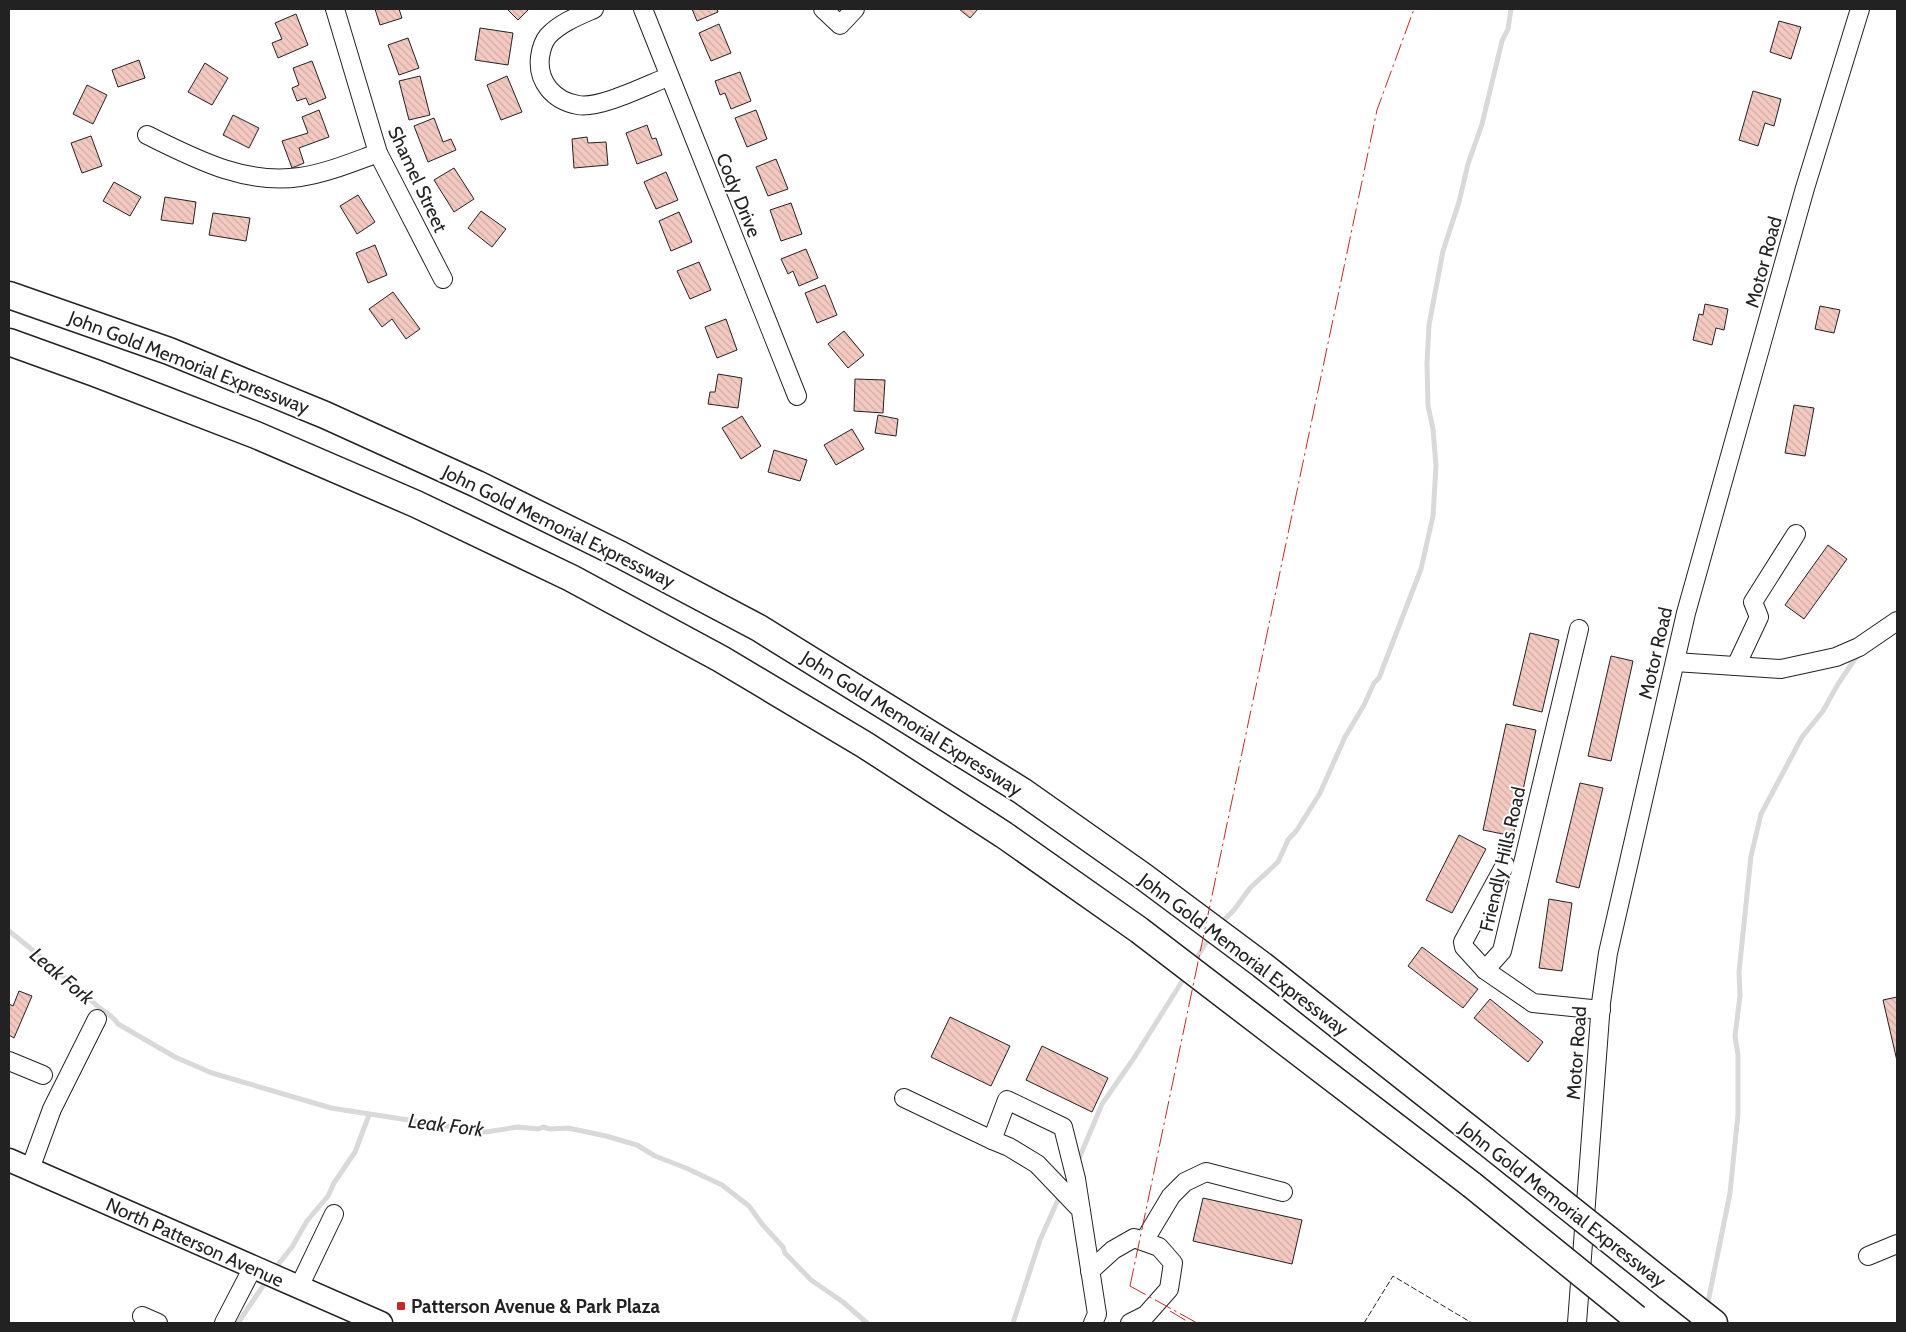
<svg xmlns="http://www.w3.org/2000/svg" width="1906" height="1332" viewBox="0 0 1906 1332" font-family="Cabin,sans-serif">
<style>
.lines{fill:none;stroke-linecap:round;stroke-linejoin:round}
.stream{stroke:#d9d9d9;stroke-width:5}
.building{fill:url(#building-back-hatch);stroke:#222}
.minor-casing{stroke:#222;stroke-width:20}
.major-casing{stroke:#222;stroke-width:25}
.highway-casing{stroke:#222;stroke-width:29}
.minor{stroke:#fff;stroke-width:18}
.major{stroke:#fff;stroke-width:22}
.highway{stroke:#fff;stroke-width:26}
.highway-bridge-casing{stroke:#222;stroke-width:29;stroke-linecap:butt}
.highway-bridge{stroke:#fff;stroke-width:26}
.fence{stroke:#222;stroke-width:1;stroke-dasharray:6 2.5;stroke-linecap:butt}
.power{stroke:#c62828;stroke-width:1;stroke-dasharray:18 4 2.5 4;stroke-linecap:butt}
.poi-dot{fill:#c62828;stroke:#fff;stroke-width:2}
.labels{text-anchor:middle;stroke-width:4;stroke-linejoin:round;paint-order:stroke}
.street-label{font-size:19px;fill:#222;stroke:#fff}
.poi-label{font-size:19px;font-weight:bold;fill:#222;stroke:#fff;text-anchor:start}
.water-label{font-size:20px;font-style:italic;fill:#222;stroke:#fff}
</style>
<defs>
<pattern id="building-back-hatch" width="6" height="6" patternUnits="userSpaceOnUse" patternTransform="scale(1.25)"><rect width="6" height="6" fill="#f3c9c0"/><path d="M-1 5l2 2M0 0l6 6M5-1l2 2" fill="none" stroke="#d0aca5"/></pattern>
</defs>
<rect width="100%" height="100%" fill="#fff"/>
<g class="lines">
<!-- stream -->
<g class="stream">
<polyline points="1220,924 1234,910 1250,888 1278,862 1288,840 1297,830 1320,793 1345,737 1364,705 1374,683 1379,678 1421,569 1433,516 1436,466 1433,429 1428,406 1427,363 1429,325 1443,251 1459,202 1468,164 1482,124 1502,41 1508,29 1511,9"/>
<path d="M 9,931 C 38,954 67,979 95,1004 C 102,1011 113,1015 118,1024 L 175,1057 L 212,1073 L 331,1108 L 486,1132 L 518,1127 L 538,1129 L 543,1127 L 550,1129 L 568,1128 L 606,1136 L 637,1145 L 655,1156 L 686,1168 L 722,1185 L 749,1206 L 762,1224 L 783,1247 L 785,1253 L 811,1280 L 843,1302 L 867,1323"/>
<polyline points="1193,963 1210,937"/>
<polyline points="1078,1161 1102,1104 1134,1058 1186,975"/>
<polyline points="273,1271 292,1247 307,1221 328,1196 334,1183 355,1152 369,1115"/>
<polyline points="1707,1307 1730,1193 1738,1114 1738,1055 1735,1036 1740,996 1739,972 1751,856 1761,814 1802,737 1823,711 1838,684 1859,653"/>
<polyline points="238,1323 267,1280"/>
<polyline points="1013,1323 1040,1240 1061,1193"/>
</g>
</g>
<!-- building -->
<g class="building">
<polygon points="375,9 399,9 402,18 380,25"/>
<polygon points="507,9 529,9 518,20"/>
<polygon points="692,9 717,9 718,12 697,21"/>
<polygon points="959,9 978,9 970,18"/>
<polygon points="296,14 308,45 278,58 272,43 282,39 275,23"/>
<polygon points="1779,21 1801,27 1791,59 1770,52"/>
<polygon points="719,24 731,53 711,61 699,33"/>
<polygon points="480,28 513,33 508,65 475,60"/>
<polygon points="408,38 419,68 399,75 388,45"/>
<polygon points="139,60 145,78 118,87 112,70"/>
<polygon points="312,61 326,98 309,105 306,98 297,101 292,88 299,85 293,68"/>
<polygon points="205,63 228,78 212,105 188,92"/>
<polygon points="740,72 751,101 731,109 725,93 720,95 715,81"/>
<polygon points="420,76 430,115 409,120 399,81"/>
<polygon points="507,76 522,112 501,120 487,85"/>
<polygon points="87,85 107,95 93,124 73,114"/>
<polygon points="1753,91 1781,99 1774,126 1765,123 1758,146 1739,140"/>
<polygon points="319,110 329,137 299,148 304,163 292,168 282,141 308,133 302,117"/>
<polygon points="756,110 767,139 747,147 735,118"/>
<polygon points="233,115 259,128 249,148 223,135"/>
<polygon points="434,118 443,142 451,139 456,150 428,162 414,126"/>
<polygon points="647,125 652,139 656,138 662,155 637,164 626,133"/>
<polygon points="91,136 102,166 82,173 71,143"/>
<polygon points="587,137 588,143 606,142 608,165 574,168 572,139"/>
<polygon points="776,159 788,189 768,196 756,167"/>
<polygon points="454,168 474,199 454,212 434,180"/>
<polygon points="666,172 678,200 656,209 644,182"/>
<polygon points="114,182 141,197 130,216 103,201"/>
<polygon points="358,195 375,222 357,234 340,206"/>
<polygon points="165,197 196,202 193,224 161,220"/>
<polygon points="791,203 802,234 781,241 770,210"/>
<polygon points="481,211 506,229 492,247 468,228"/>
<polygon points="679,212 692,242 671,251 659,221"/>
<polygon points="213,213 250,218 246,241 209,235"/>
<polygon points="375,245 387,275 368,283 356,253"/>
<polygon points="806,249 818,278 799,286 793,271 788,274 781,259"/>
<polygon points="699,262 711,290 690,299 677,271"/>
<polygon points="825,285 837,315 817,323 805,293"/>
<polygon points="393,292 420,329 406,339 392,319 382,327 369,309"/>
<polygon points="1705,304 1728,309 1724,330 1716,328 1712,345 1693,340 1699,314 1703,315"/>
<polygon points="1820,306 1840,310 1834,333 1815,329"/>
<polygon points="726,319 737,350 717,358 705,327"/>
<polygon points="844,331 864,355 848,368 828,344"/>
<polygon points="718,374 742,378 738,408 708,404 710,392 715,392"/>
<polygon points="855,379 885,380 883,413 854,411"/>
<polygon points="1794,405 1814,408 1805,456 1785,453"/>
<polygon points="878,415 898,419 896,436 875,433"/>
<polygon points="742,416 761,446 741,459 722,428"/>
<polygon points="852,429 864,449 836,465 824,445"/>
<polygon points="774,450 807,460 800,481 768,472"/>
<polygon points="1828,545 1847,559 1804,619 1785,605"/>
<polygon points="1530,633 1559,640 1542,712 1513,705"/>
<polygon points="1611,656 1633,661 1611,761 1588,756"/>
<polygon points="1506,724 1536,730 1513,836 1483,830"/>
<polygon points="1580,783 1603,788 1579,888 1556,882"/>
<polygon points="1459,835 1486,849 1452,913 1426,900"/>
<polygon points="1549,899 1572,903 1562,971 1539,968"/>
<polygon points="1422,947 1478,989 1463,1008 1408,966"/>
<polygon points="19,991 32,996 14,1038 9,1035 9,1004 13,1006"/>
<polygon points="1897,997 1897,1061 1883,1000"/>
<polygon points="1490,999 1543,1042 1528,1062 1474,1018"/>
<polygon points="950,1017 1010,1046 991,1086 931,1057"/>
<polygon points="1042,1046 1108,1078 1092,1112 1026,1080"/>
<polygon points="1203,1198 1302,1220 1292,1264 1193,1241"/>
</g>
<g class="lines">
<!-- minor casing -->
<g class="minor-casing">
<g id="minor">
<polyline points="335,9 378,153 443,279"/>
<path d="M 594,9 C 578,16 560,23 548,36 C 543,42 541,50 540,57 C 537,82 554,101 578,105 C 600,109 647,85 668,77"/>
<polyline points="643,9 797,396"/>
<polyline points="823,9 840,25 855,9"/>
<path d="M 147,135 C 196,159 244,185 300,177 C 327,173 353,162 378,153"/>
<polyline points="1579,629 1502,951 1485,970 1533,1003 1601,1010"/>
<polyline points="1675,662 1781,669 1836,657 1859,647 1897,621"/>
<polyline points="1736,666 1759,617 1753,602 1796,534"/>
<polyline points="1485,970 1464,947 1463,942 1505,865"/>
<polyline points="9,1061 43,1075"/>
<polyline points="904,1098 992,1140"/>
<polyline points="30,1169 52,1109 97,1019"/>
<polyline points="1081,1210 1037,1164 1009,1147 992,1140 1007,1100 1063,1127 1076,1179 1097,1314 1093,1323"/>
<polyline points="1144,1241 1171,1196 1185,1182 1206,1172 1283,1192"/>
<polyline points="1868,1256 1897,1244"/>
<polyline points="1090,1271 1113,1250 1134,1238 1159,1247 1173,1263 1169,1289 1146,1315 1130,1323"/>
<polyline points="299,1287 334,1214"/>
<polyline points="142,1316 158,1323"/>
<polyline points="224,1323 253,1267"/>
<polyline points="1577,1323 1601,1003 1608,953 1686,613 1805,188 1860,9"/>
</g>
</g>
<!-- major casing -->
<g class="major-casing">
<polyline id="major" points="9,1160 381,1323"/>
</g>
<!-- highway casing -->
<g class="highway-casing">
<g id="highway">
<polyline points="9,295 169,351 325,415 477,484 621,555 759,628 1022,791 1144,877 1262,965 1485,1141"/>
<polyline points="9,342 95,373 256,435 416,504 571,578 721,659 865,745 1004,835 1139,930 1472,1185"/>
<polyline points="1667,1286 1714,1323"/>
</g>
</g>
<!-- minor -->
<use href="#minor" class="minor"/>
<!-- major -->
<use href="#major" class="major"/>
<!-- highway -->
<use href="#highway" class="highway"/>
<!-- highway-bridge casing -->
<g class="highway-bridge-casing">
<g id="highway-bridge">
<polyline points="1485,1141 1667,1286"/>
<polyline points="1472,1185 1636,1318"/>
</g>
</g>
<!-- highway-bridge -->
<use href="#highway-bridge" class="highway-bridge"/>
<!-- fence -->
<polyline class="fence" points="1364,1323 1393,1276 1472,1323"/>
<!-- power -->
<g class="power">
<polyline points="1130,1286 1377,110 1414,9"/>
<polyline points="1130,1286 1197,1323"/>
<polyline points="1170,1311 1190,1323"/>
</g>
</g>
<!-- markers -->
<rect class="poi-dot" x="396" y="1301" width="10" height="10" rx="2.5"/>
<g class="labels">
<!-- street labels -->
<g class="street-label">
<text transform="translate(418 179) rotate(65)" y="7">Shamel Street</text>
<text transform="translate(739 195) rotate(68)" y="7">Cody Drive</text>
<text transform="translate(1763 262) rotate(-75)" y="7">Motor Road</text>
<text transform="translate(189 362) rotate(21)" y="7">John Gold Memorial Expressway</text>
<text transform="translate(559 526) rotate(26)" y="7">John Gold Memorial Expressway</text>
<text transform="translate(1655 653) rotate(-77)" y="7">Motor Road</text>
<text transform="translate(912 723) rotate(32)" y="7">John Gold Memorial Expressway</text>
<text transform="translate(1502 859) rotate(-77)" y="7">Friendly Hills Road</text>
<text transform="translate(1244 954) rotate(37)" y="7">John Gold Memorial Expressway</text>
<text transform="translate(1576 1053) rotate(-86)" y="7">Motor Road</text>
<text transform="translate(1563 1204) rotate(38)" y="7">John Gold Memorial Expressway</text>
<text transform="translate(195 1242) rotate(24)" y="7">North Patterson Avenue</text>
</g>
<!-- poi labels -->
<g class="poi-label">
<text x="411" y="1313">Patterson Avenue &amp; Park Plaza</text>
</g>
<!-- water labels -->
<g class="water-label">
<text transform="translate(62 976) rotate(40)" y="7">Leak Fork</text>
<text transform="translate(446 1125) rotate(7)" y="7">Leak Fork</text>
</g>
</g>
<!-- border -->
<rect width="1906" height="1332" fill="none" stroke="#222222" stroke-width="20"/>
</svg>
